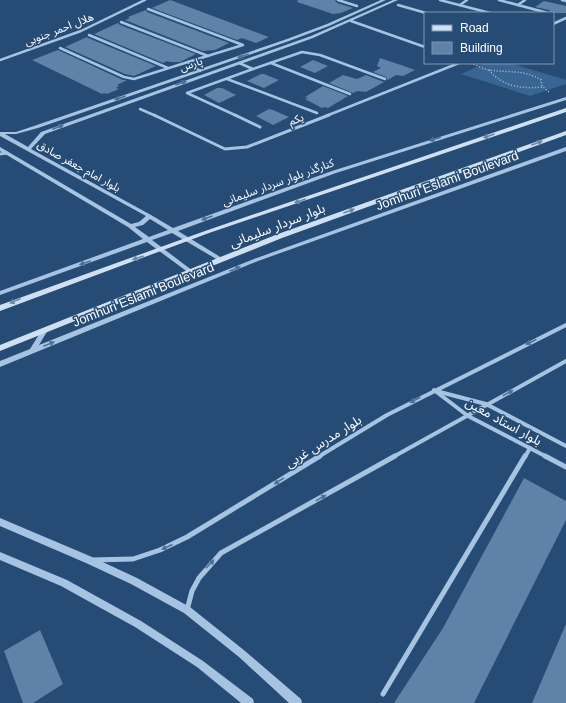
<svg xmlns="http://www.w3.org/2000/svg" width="566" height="703" viewBox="0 0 566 703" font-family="Arial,'Noto Sans Arabic',sans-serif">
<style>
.green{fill:#396593}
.building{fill:#5e82a8}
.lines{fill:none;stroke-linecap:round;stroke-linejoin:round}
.path{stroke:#a6c3e2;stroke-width:1.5;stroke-dasharray:1 2;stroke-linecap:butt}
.minor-far3{stroke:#a6c3e2;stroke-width:2.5}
.minor-far2{stroke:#a6c3e2;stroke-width:3}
.minor-far1{stroke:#a6c3e2;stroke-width:4}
.minor{stroke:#a6c3e2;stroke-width:5}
.tertiary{fill:#a6c3e2;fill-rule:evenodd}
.secondary{fill:#cfe0f3;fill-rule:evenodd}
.oneway{fill:#4c7096}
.oneway2{fill:#6a87a8}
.labels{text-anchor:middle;stroke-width:3;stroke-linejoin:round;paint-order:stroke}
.far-street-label{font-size:11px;fill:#fff;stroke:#264c76}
.street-label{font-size:13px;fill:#fff;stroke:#264c76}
</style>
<rect width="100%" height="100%" fill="#264c76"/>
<!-- green -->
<polygon class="green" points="486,63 510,63 566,80 566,84 530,96 461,74"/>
<!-- building -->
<g class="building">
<polygon points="170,0 173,1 269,37 256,43 242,38 237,40 152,8"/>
<polygon points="298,0 335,0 337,3 353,8 341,13 333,14 297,2"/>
<polygon points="544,1 566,6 566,13 551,13 549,10 535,7"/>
<polygon points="146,10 147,12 229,43 215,50 203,51 125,20 130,18 128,17"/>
<polygon points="118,23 120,25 196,54 180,62 170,62 167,61 163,63 94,34"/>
<polygon points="87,37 88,38 156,66 134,76 125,74 65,47"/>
<polygon points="58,50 123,80 127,80 117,85 119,86 116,88 119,89 107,94 104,93 102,94 32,60"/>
<polygon points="380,58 401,65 415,70 403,76 396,75 388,80 386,77 373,72 381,68 377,66"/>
<polygon points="313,60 328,66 315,73 300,67"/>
<polygon points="261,74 264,74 279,80 264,88 247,81"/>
<polygon points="343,75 357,79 366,75 384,82 366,92 357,91 353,93 329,83"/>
<polygon points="323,86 348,96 328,108 324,107 322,108 305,99 308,98 305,97"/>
<polygon points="217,88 222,88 236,95 219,103 204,95"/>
<polygon points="269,109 273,110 289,117 273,125 256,116"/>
<polygon points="524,478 566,501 566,520 474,703 394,703 443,628"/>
<polygon points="566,624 566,703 532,703"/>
<polygon points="40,630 63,684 33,703 23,703 4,651"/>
</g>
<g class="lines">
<!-- path -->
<g class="path">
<path d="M 471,63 C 477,65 482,69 489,70 C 508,73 524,69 541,80 L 542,86 L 549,92"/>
<path d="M 489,70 C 503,87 522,89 543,87"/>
</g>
<!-- minor-far3 -->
<g class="minor-far3">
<polyline points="338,0 357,6"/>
<polyline points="440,0 490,13"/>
<polyline points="499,0 548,13"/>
<polyline points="562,0 566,1"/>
<polyline points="398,5 426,13"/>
<polyline points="460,5 467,0"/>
<polyline points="518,5 525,0"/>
<polyline points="148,9 243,45 188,62"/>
<polyline points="351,21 425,47"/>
<polyline points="121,22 208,56"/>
<polyline points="553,24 566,18"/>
<polyline points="89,35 168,68"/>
<polyline points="60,48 124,77 134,79 188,62 200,71"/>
<polyline points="0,60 81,31 145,0"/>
<polyline points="239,63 253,69 302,52 320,55 385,79"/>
<polyline points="271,63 350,94"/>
<polyline points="227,79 317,113"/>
<polyline points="140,109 156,116"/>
<polyline points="237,116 187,93 253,69"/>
<polyline points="326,116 459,63"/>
</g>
<!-- minor-far2 -->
<g class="minor-far2">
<polyline points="154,115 225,149 247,147 329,115"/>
<polyline points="235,115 260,127"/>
<polyline points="0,154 7,153"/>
</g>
<!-- minor-far1 -->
<g class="minor-far1">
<polyline points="434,390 468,416 547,457"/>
<polyline points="436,391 486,404 566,446"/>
<polyline points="318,457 387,415 566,325"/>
<polyline points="393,457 566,361"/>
<polyline points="525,457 530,448"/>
</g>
<!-- minor -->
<g class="minor">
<polyline points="545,456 566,467"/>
<polyline points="92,560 133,559 160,550 187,537 320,456"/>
<polyline points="187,610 192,591 199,578 221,553 395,456"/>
<polyline points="383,694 525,456"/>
</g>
<!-- tertiary -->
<g class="tertiary">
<path d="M 381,0 L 386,0 L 329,26 L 289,41 L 38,128 L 16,134 L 5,134 L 28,147 L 41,132 L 311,36 L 393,0 L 398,0 L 313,38 L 45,134 L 31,149 L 151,215 L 173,228 L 332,171 L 566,97 L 566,100 L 336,173 L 178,231 L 222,258 L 223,259 L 222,260 L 218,260 L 172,233 L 152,240 L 193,271 L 194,272 L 193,273 L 189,273 L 147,242 L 0,295 L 0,291 L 143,239 L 128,227 L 0,151 L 0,147 L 131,224 L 139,222 L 146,216 L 0,136 L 0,132 L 16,132 L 34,126 L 287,39 L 327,24 ZM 150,219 L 168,230 L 149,237 L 135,227 L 143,225 Z"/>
<polygon points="566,147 566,151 258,261 0,367 0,361 30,349 43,328 45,328 48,330 39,345 254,259"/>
<polygon points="0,518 92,557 137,578 190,607 245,651 301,699 302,703 289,703 239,657 184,613 131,584 86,563 0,526"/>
<polygon points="0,552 67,580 141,621 203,661 253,699 254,703 241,703 197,667 135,627 61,586 0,560"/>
</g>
<!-- secondary -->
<g class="secondary">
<polygon points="566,108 566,112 209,233 0,311 0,305 205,231"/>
<polygon points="566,131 566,135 282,238 0,351 0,345 278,234"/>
</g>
</g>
<!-- one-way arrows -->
<defs><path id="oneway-solid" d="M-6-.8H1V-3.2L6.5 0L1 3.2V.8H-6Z"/></defs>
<g class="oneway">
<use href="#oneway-solid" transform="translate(243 56) rotate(161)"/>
<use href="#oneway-solid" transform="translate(181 83) rotate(-19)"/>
<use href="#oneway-solid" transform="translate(120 98) rotate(161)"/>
<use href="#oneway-solid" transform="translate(58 127) rotate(-21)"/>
<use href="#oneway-solid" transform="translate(435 139) rotate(162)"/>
<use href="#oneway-solid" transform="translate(207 218) rotate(160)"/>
<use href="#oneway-solid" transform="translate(85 263) rotate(161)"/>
<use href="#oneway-solid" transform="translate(235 269) rotate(-22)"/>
<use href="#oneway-solid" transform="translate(531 342) rotate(154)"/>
<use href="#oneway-solid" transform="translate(49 344) rotate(-22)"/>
<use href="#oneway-solid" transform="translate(508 393) rotate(-29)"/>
<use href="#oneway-solid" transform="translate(415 400) rotate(152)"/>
<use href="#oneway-solid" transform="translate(279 481) rotate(148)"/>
<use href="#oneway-solid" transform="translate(321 498) rotate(-29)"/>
<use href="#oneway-solid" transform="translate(167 547) rotate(155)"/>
<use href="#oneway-solid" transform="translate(210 564) rotate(-46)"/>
</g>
<g class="oneway2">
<use href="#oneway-solid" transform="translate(489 136) rotate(161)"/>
<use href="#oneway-solid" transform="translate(537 143) rotate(-20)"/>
<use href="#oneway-solid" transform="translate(300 201) rotate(161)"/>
<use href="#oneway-solid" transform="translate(349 211) rotate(-20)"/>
<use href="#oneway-solid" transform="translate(138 258) rotate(161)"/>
<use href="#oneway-solid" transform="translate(15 301) rotate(158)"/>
</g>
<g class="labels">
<!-- far-street labels -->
<g class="far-street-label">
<text transform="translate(59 29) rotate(-21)" y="4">هلال احمر جنوبی</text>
<text transform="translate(191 64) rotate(-19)" y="4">پارس</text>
<text transform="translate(296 119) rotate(-21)" y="4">یکم</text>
<text transform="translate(79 166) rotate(29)" y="4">بلوار امام جعفر صادق</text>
<text transform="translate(278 182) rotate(-20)" y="4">کنارگذر بلوار سردار سلیمانی</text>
</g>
<!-- street labels -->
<g class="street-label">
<text transform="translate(447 180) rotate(-20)" y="5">Jomhuri Eslami Boulevard</text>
<text transform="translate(277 225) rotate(-21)" y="5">بلوار سردار سلیمانی</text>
<text transform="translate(143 294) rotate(-22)" y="5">Jomhuri Eslami Boulevard</text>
<text transform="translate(504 421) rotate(29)" y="5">بلوار استاد معین</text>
<text transform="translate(323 441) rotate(-32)" y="5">بلوار مدرس غربی</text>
</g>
</g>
<!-- legend -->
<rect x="424" y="12" width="130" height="52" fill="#264c76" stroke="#7d94ad"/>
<rect x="432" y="25" width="20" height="6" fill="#cfe0f3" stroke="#7d94ad"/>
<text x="460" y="32" font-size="12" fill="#ffffff">Road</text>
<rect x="432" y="42" width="20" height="12" fill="#5e82a8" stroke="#7d94ad"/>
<text x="460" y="52" font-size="12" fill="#ffffff">Building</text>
</svg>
